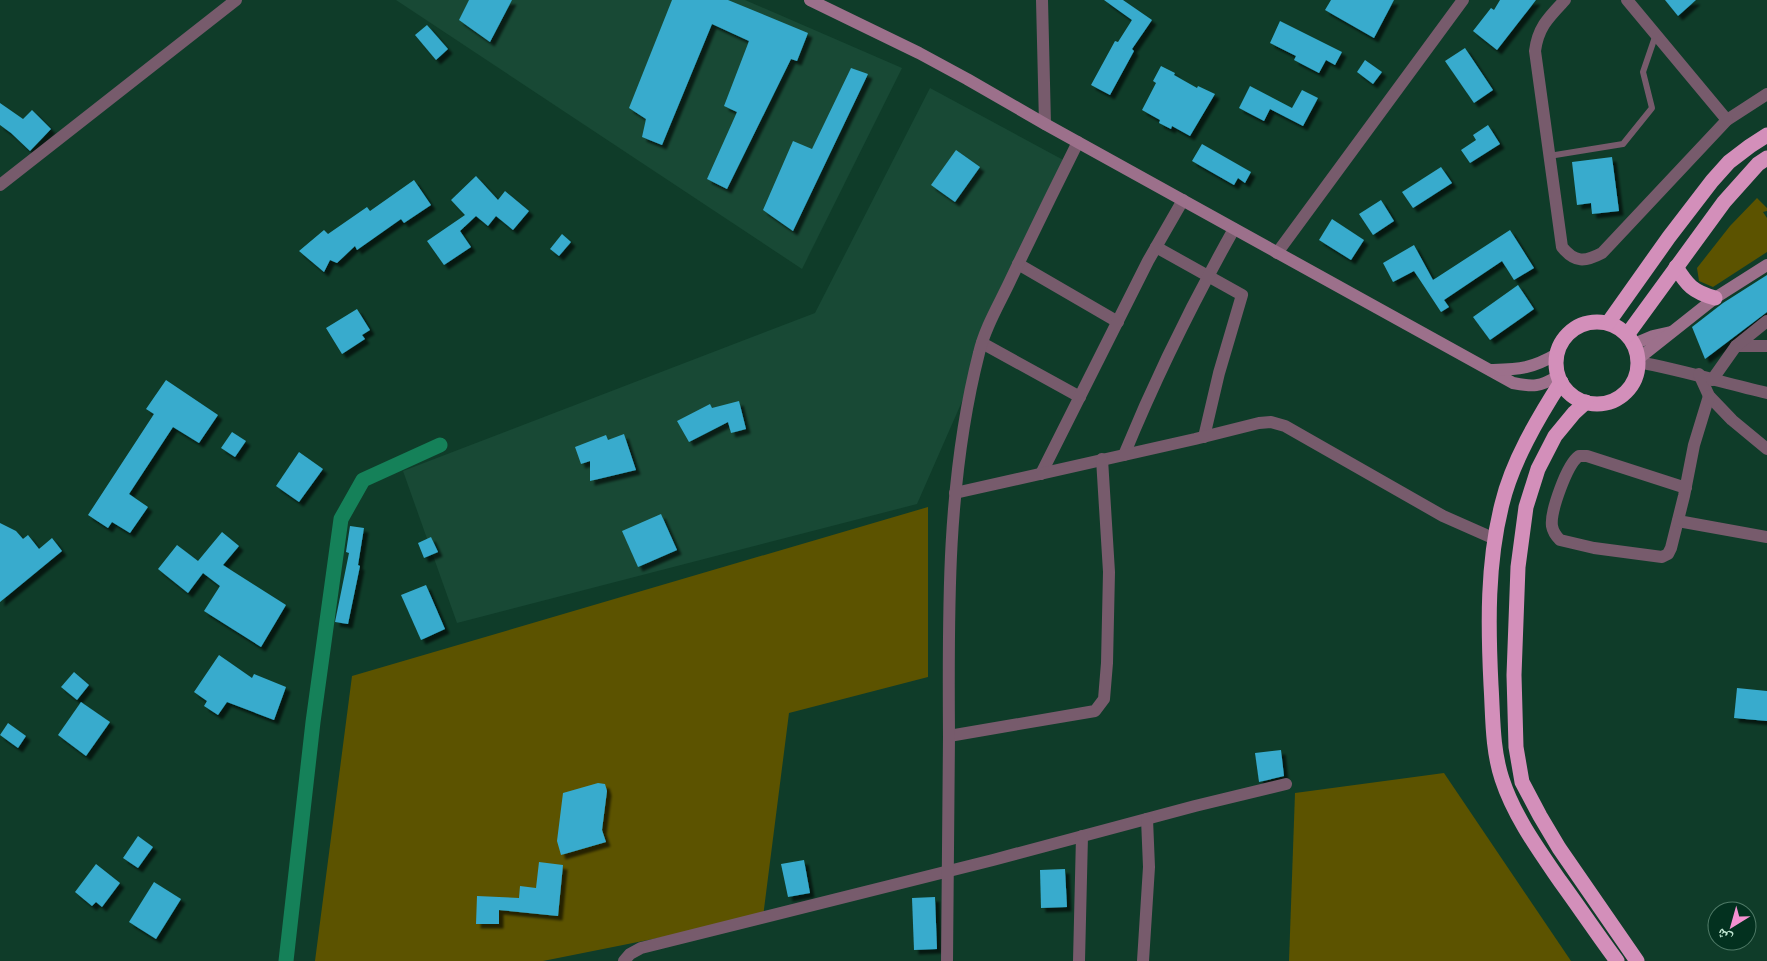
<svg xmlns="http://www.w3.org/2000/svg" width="1767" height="961" viewBox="0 0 1767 961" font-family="Raleway,'Noto Naskh Arabic',sans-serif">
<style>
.built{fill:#184935}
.green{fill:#5c5300}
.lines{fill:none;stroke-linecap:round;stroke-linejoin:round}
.canal{stroke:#158159;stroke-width:15}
.building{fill:#37abcd;filter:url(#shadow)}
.lane{stroke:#775b6c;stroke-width:6}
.street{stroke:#775b6c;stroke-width:12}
.secondary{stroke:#9c708b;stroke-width:12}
.highway{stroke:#d38fba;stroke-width:15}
</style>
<defs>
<filter id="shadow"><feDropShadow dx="4.5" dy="4.5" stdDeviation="1" flood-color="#0009"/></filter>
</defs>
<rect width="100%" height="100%" fill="#0f3c29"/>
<!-- built -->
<g class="built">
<polygon points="396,0 745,0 902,68 802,269"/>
<polygon points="930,88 1067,162 917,504 457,623 403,471 815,313"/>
</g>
<!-- green -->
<g class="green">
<polygon points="1757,198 1767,208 1767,211 1763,212 1767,218 1767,252 1713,287 1699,281 1697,268 1730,226"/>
<polygon points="928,507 928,677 789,713 763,917 543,961 315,961 352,676"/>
<polygon points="1444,773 1571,961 1289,961 1295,793"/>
</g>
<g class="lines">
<!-- canal -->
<polyline class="canal" points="286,961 313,722 341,519 363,480 440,445"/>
</g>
<!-- building -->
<g class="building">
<polygon points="469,0 512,0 490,42 459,20"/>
<polygon points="672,0 728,0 808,33 797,61 791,59 727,189 707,179 737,112 724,106 749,41 712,24 662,145 642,137 646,119 629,108"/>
<polygon points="1104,0 1123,0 1152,20 1132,49 1134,51 1110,95 1091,85 1115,41 1118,42 1132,20"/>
<polygon points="1331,0 1394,0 1374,38 1325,10"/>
<polygon points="1500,0 1536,0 1497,50 1473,31 1491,8 1494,10"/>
<polygon points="1665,0 1696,0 1678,16"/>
<polygon points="1280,21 1342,52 1335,65 1326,60 1319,73 1294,60 1296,56 1270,43"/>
<polygon points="427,25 448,49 436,60 415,35"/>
<polygon points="1465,48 1493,90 1474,103 1445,61"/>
<polygon points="1365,60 1382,72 1373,84 1357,72"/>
<polygon points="1161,66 1175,73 1174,75 1197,88 1198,86 1215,94 1190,136 1172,126 1171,129 1159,123 1160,120 1142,110 1156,83 1153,81"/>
<polygon points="851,68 868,74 793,231 763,210 793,141 812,149"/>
<polygon points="1250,86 1292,108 1302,90 1318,98 1303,126 1270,109 1264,121 1239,108"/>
<polygon points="0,103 23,119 32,110 51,129 30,151 11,133 0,125"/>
<polygon points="1488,125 1500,144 1470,163 1461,150 1476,140 1473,135"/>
<polygon points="1202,144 1251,172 1245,183 1238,178 1234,185 1192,161"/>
<polygon points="956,150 980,167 955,202 931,185"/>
<polygon points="1612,157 1619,211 1592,214 1591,203 1577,205 1572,162"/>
<polygon points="1441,167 1452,183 1413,208 1402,192"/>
<polygon points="476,176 498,200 505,191 529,211 513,230 496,216 488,226 476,216 460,231 471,247 444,265 427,241 465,215 451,200"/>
<polygon points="414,180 431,205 404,223 401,219 357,250 355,246 337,263 330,260 324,272 299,251 324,230 328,234 367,207 370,211"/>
<polygon points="1381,200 1394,221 1373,235 1359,214"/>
<polygon points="1332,219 1364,240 1351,260 1319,240"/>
<polygon points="1510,230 1534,268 1514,280 1502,261 1444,300 1449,307 1441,312 1414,271 1393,282 1383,263 1414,245 1433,280"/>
<polygon points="562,234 571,242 559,256 550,249"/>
<polygon points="1767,275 1767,312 1705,359 1692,327 1723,303"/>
<polygon points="1518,285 1534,309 1490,340 1473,317"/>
<polygon points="357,309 370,330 362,335 365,339 342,354 326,328"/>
<polygon points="166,380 218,415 199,443 173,427 129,494 148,507 130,533 112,522 108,528 88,515 154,414 146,409"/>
<polygon points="739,401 746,429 731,433 728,422 689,442 677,421 710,404 712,408"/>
<polygon points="232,432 246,441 235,457 221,448"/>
<polygon points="624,434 636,470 590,481 590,461 581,464 575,447 606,435 608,440"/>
<polygon points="299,452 323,469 299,502 276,486"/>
<polygon points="661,514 677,550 638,567 622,531"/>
<polygon points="0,523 16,531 23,539 28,535 39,549 52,538 62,551 0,602"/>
<polygon points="350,526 364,528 358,565 360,566 348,624 335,622 349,553 346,552"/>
<polygon points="222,532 239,546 223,565 286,605 261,647 204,611 220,586 203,573 188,593 158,569 177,545 198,561"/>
<polygon points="431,537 438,552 424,558 418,543"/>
<polygon points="426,585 445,629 421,640 401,595"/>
<polygon points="219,655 252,678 254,674 286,687 274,720 227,702 218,715 204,706 207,701 194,692"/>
<polygon points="74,672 89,685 77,700 61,687"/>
<polygon points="1737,688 1767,691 1767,721 1734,718"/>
<polygon points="81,702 110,722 86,756 58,735"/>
<polygon points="8,723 26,736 18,748 0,735"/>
<polygon points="1281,750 1284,776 1259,782 1255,753"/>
<polygon points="598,783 605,784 607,791 602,830 606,842 561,855 557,841 563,793"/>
<polygon points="138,836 153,847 138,868 123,858"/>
<polygon points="804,860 810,893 788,897 781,864"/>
<polygon points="539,862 563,865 558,916 499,910 499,924 476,924 477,896 519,898 520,886 536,888"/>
<polygon points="96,864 120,883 102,907 96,902 92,906 75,892"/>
<polygon points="1065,869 1067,907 1041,908 1040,870"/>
<polygon points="154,882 181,899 156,939 129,922"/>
<polygon points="935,897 937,949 914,950 912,898"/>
</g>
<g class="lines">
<!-- lane -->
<polyline class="lane" points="1549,156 1623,144 1652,108 1643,72 1656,34"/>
<!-- street -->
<g class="street">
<polyline points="1042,0 1045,124"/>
<path d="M 1565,0 C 1549,17 1538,27 1535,51 L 1562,247 C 1575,263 1585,262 1602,253 L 1727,120 L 1767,94"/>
<polyline points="1627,0 1727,120"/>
<polyline points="0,185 236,0"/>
<polyline points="1156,247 1242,295 1219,373 1204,437"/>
<polyline points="1277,253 1463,0"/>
<polyline points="1018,264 1118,322"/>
<polyline points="982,343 1080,397"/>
<polyline points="1736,346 1767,346"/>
<path d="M 1638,362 C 1682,370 1724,383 1767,393"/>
<polyline points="1699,374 1709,396 1732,420 1767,449"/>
<polyline points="1712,380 1736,346 1767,321"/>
<path d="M 1124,455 C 1156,377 1193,302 1234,229"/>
<polyline points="1041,474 1148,261 1183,200"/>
<path d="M 1686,488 L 1587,456 L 1579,456 C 1567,464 1550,512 1552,526 C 1553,532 1556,536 1560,540 L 1594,548 L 1662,557 L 1668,554 L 1671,548 L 1684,496 L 1694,445 L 1709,396"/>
<polyline points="955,493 1195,439 1259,423 1271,422 1285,426 1443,516 1495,539"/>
<polyline points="1678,521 1767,537"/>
<polyline points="949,736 1095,711 1104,699 1107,663 1109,572 1102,459"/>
<polyline points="624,961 630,954 641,948 993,860 1195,806 1286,784"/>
<path d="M 947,961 C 948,886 949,811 949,736 C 948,608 947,478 979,353 C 985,327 1000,303 1011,279 C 1033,233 1055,188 1078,142"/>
<polyline points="1079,961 1082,836"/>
<polyline points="1143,961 1149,867 1147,819"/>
</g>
<!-- secondary -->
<g class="secondary">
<path d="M 810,0 L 919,53 L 967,79 L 1045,124 L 1513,383 C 1533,387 1540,387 1558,376"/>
<polyline points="1634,344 1653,336 1671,332"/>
<polyline points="1638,359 1715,298 1767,265"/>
<path d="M 1491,370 C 1520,369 1531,369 1557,354"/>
</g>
<!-- highway -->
<g class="highway">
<path d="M 1676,267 C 1687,285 1693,292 1715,298"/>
<circle cx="1597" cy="363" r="41"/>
<polyline points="1608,323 1669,237 1712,181 1729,162 1750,146 1767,135"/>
<polyline points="1627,335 1724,202 1758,164 1767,158"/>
<path d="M 1561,382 C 1538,418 1512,462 1502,504 C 1487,563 1488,625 1491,685 C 1493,716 1492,749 1502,779 C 1514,816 1538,849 1560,881 C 1579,907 1597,934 1617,961"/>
<polyline points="1586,402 1574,413 1555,436 1538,469 1526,507 1518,567 1514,675 1516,747 1522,782 1540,816 1559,848 1637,961"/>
</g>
</g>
<!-- north arrow -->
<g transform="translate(1732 926) rotate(217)"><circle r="24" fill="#03311f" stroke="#4e7966"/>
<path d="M0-4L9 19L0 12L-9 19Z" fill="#f591d1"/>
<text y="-8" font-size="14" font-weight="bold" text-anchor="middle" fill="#bfe5d1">ش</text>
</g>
</svg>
